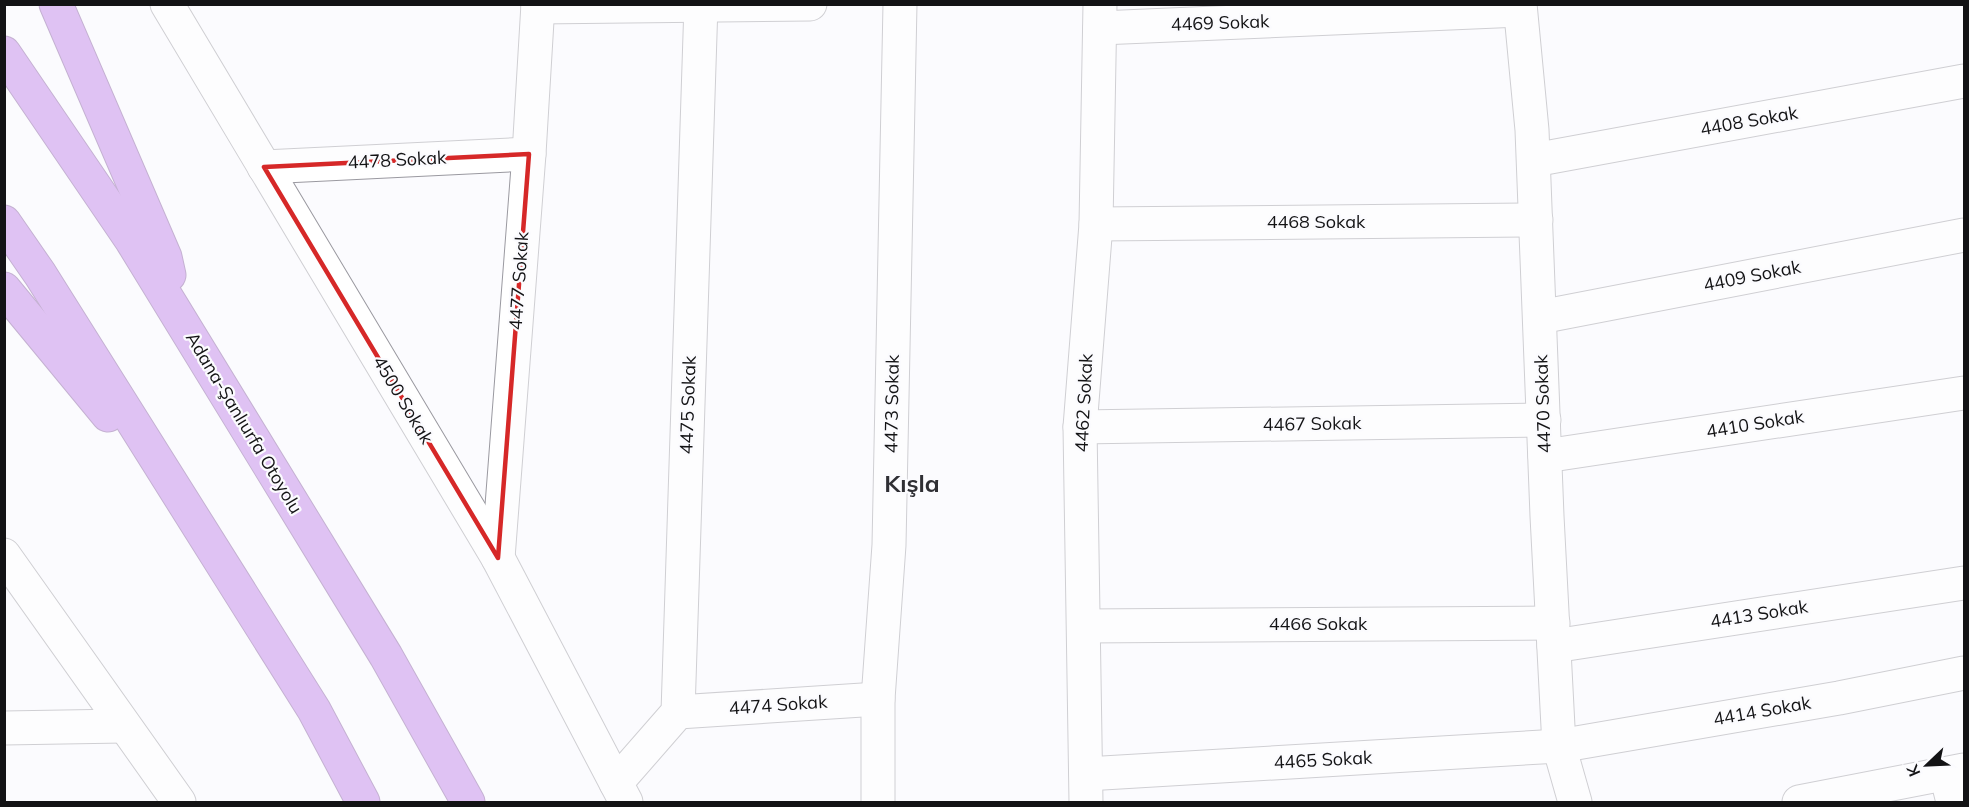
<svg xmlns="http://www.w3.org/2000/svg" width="1969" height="807" viewBox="0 0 1969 807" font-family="Mulish,sans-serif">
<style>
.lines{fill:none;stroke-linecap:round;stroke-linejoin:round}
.street-casing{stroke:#9a99a0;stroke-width:35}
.secondary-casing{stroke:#9a99a0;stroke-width:35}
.highway-casing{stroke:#82589e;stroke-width:35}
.street{stroke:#fff;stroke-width:33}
.secondary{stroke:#fff;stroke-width:33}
.highway{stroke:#bd7de7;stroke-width:33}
.marked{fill:none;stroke:#d62828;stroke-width:4.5;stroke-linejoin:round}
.labels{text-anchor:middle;stroke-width:4.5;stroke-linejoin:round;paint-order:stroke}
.street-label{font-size:18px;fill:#131315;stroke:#fbfbfe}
.district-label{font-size:24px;font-weight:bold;fill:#2f2f34;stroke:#fbfbfe}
</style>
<rect width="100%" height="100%" fill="#fbfbfe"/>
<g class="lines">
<!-- street casing -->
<g class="street-casing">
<g id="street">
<polyline points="167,4 498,558 626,802"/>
<polyline points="538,7 810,4"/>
<polyline points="1100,28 1520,10"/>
<polyline points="1534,160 1964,81"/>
<polyline points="264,167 529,154"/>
<polyline points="1096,224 1536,220"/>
<polyline points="1540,317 1964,235"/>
<polyline points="1080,427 1544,420"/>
<polyline points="1545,456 1964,393"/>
<polyline points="4,555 179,802"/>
<polyline points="498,558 529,154 538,4"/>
<polyline points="1084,626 1553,623"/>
<polyline points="1554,646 1964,583"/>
<polyline points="678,712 878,699"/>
<polyline points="4,728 123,726"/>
<polyline points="1086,774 1559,746 1839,698 1964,673"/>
<polyline points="1946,774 1953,802"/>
<polyline points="616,783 678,712 701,4"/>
<polyline points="878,802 878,699 889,545 900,4"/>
<polyline points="1086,802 1080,427 1096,224 1100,4"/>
<polyline points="1799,802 1964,770"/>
</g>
</g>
<!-- secondary casing -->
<g class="secondary-casing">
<polyline id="secondary" points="1520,4 1532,130 1547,516 1559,746 1575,802"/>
</g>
<!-- highway casing -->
<g class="highway-casing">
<g id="highway">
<polyline points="56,4 165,257 169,275"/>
<polyline points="4,53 132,241 386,656 468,802"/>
<polyline points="4,222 40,274 314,710 363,802"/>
<polyline points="4,289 108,415"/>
</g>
</g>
<!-- street -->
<use href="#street" class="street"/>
<!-- secondary -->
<use href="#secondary" class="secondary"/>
<!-- highway -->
<use href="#highway" class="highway"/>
</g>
<!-- marked area -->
<path d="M0 0H1969V807H0ZM 529,154 L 498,558 L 264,167 Z" fill="#fbfbfe" fill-opacity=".55" fill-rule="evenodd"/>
<path class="marked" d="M 529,154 L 498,558 L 264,167 Z"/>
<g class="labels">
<!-- street labels -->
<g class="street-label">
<text transform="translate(1220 23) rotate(-2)" y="6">4469 Sokak</text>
<text transform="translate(1749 121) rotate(-10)" y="6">4408 Sokak</text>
<text transform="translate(397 160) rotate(-3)" y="6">4478 Sokak</text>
<text x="1316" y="228">4468 Sokak</text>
<text transform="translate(1752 276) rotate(-11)" y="6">4409 Sokak</text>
<text transform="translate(519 281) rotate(-86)" y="6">4477 Sokak</text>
<text transform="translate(403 400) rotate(59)" y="6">4500 Sokak</text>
<text transform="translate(1084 403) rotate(-87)" y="6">4462 Sokak</text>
<text transform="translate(892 404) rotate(-89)" y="6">4473 Sokak</text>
<text transform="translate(1543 404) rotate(-92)" y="6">4470 Sokak</text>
<text transform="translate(688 405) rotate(-88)" y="6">4475 Sokak</text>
<text transform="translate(244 423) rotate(59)" y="6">Adana-Şanlıurfa Otoyolu</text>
<text transform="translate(1312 424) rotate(-1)" y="6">4467 Sokak</text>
<text transform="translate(1755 424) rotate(-9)" y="6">4410 Sokak</text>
<text transform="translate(1759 614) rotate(-9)" y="6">4413 Sokak</text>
<text x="1318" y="630">4466 Sokak</text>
<text transform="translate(778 705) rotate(-4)" y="6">4474 Sokak</text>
<text transform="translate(1762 711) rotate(-10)" y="6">4414 Sokak</text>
<text transform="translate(1323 760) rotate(-3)" y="6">4465 Sokak</text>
</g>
<!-- district labels -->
<g class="district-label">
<text x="912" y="492">Kışla</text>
</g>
</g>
<!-- border -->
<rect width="1969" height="807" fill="none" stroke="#131315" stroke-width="12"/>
<!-- north arrow -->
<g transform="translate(1927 765) rotate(247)" stroke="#fbfbfe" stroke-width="4.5" paint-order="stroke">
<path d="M0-4.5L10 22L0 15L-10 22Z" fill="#131315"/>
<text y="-9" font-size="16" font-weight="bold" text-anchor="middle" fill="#131315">K</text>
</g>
</svg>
